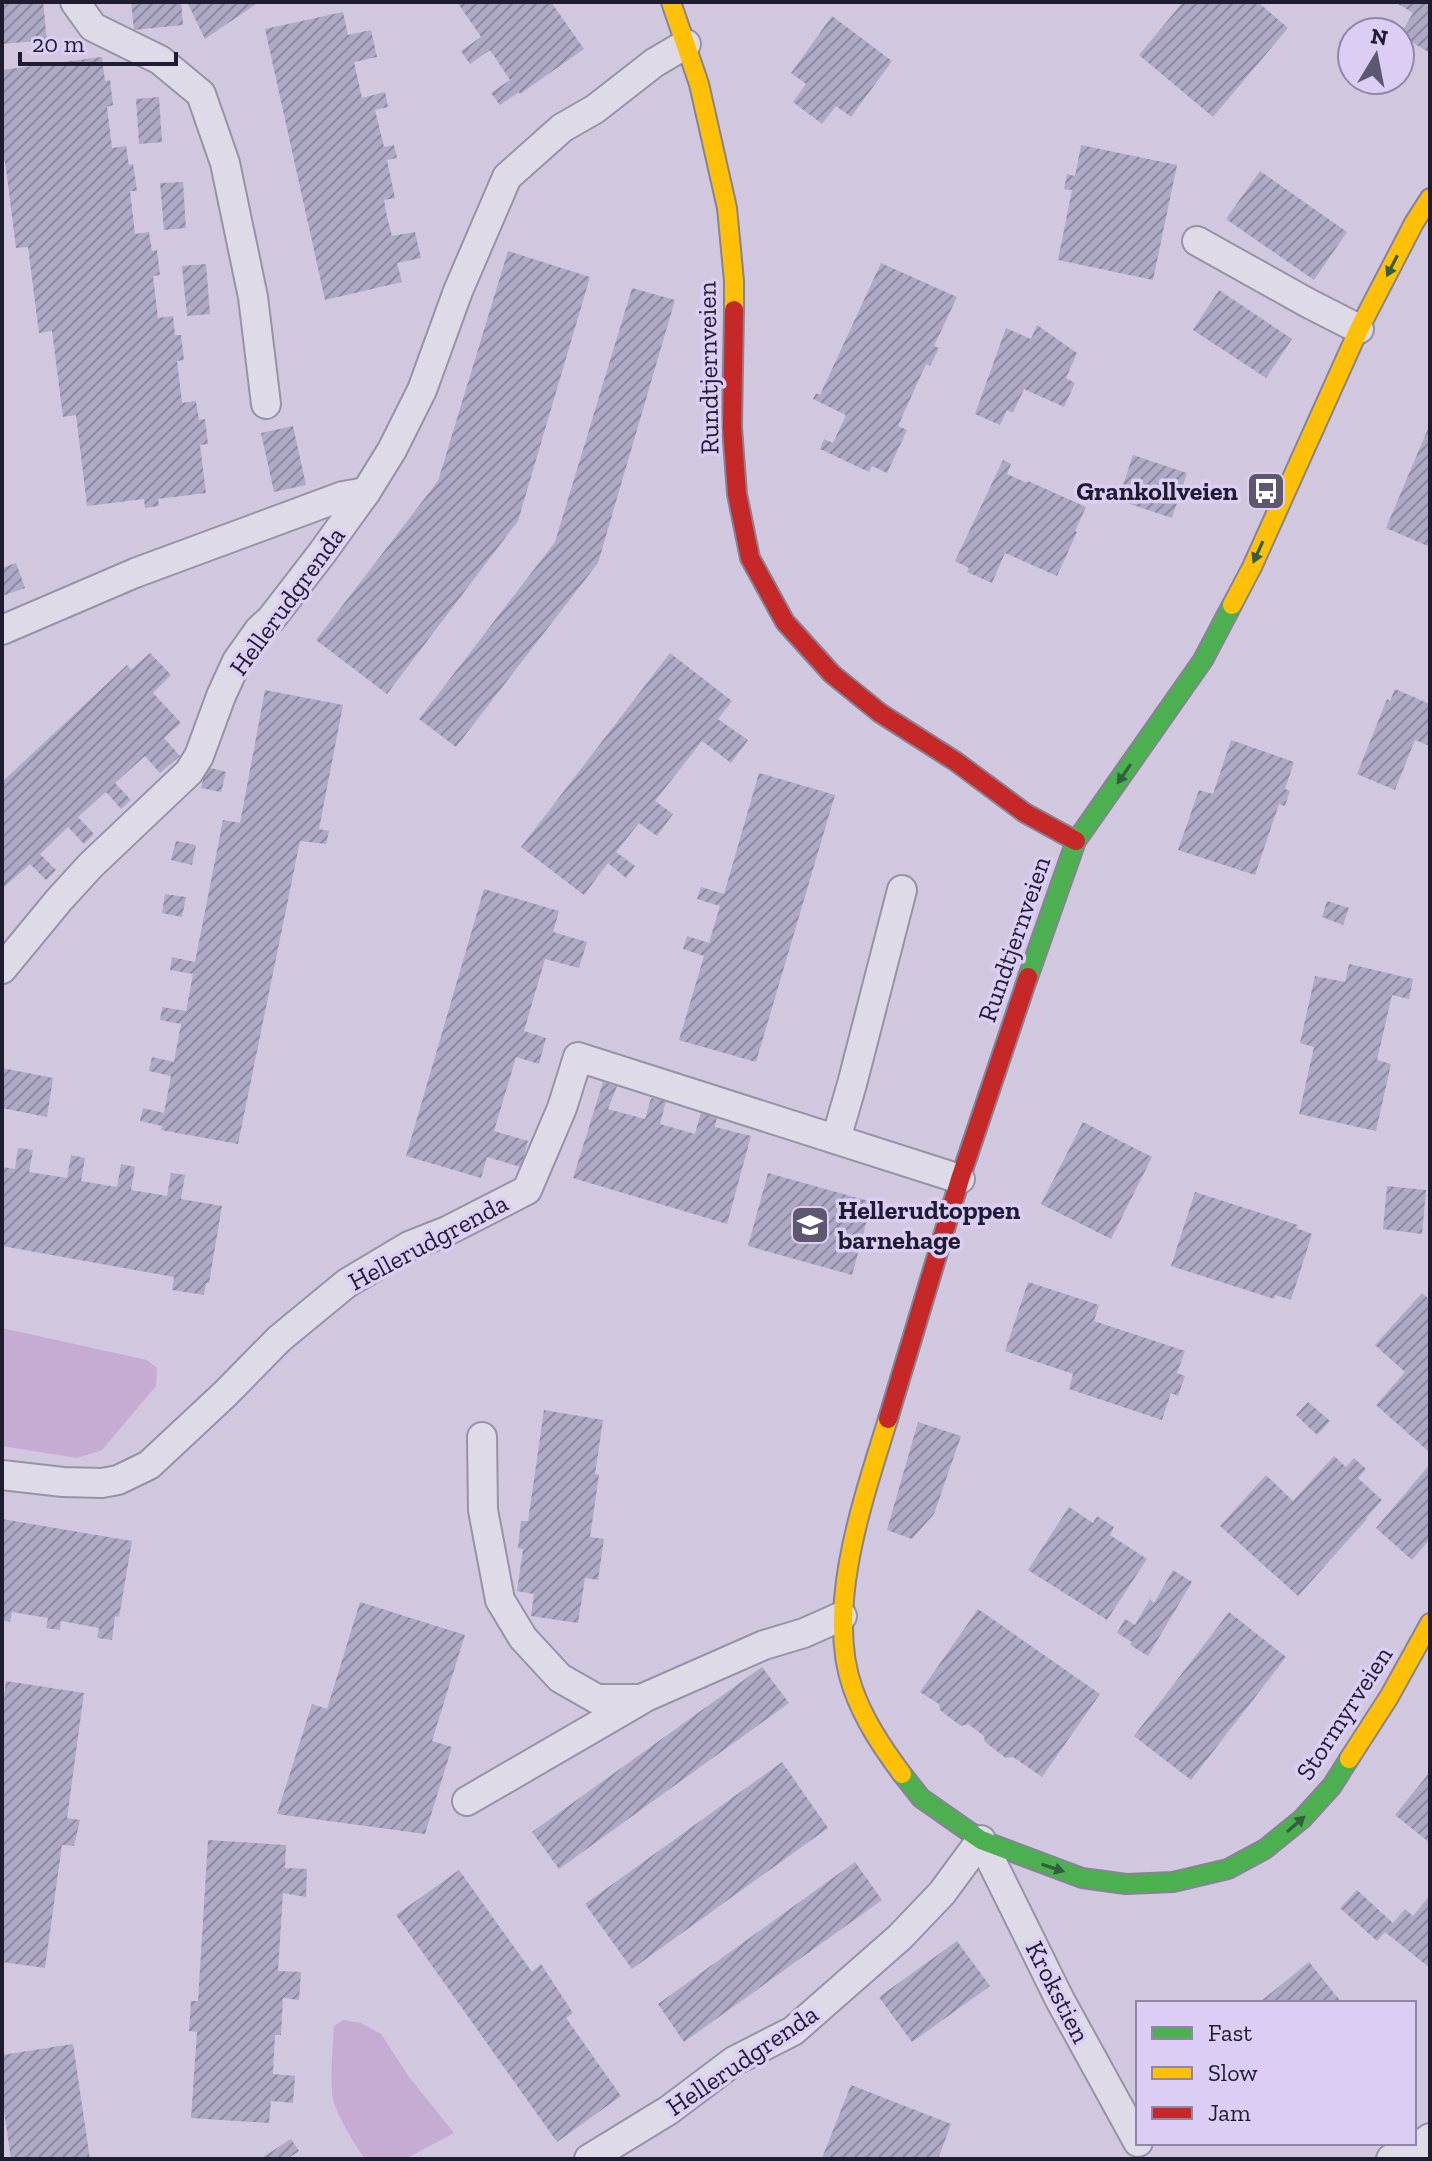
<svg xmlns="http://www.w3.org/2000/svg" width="1432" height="2161" viewBox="0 0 1432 2161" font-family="'Zilla Slab',serif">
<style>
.park{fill:#c6abd3}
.building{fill:url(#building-hatch)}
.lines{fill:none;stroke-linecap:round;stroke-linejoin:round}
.lane-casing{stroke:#9792a5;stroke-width:32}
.fast-casing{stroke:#878295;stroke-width:22}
.slow-casing{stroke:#878295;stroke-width:22}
.jam-casing{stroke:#878295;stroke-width:22}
.lane{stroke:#dfdae8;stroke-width:28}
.fast{stroke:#4caf50;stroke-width:18}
.slow{stroke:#ffc107;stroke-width:18}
.jam{stroke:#c62828;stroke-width:18}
.oneway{fill:#335e40}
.labels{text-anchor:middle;stroke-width:7;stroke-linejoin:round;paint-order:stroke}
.street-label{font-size:26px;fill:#1f1c32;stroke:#dbcdf3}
.poi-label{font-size:26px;font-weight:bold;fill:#1f1c32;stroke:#dbcdf3;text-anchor:end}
</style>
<defs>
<pattern id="building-hatch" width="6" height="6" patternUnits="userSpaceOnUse" patternTransform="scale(2)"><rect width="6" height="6" fill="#aea9c4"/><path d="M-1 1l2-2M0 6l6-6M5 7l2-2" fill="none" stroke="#8d89a0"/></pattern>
</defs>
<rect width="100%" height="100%" fill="#d1c8e0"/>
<!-- park -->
<g class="park">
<polygon points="2,1328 147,1360 157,1368 156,1386 102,1450 77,1458 2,1446"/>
<path d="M 343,2020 L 361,2023 L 381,2034 L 409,2077 L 454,2133 L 405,2159 L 365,2159 C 353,2142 341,2122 334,2103 C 329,2086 333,2044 334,2026 Z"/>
</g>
<!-- building -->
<g class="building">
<polygon points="2,2 43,2 47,40 2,44"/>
<polygon points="131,2 181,2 183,25 134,30"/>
<polygon points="187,2 259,2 205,39"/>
<polygon points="457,2 551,2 584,49 520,94 519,92 500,105 491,93 510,80 490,50 470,64 461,51 481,37"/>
<polygon points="1183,2 1258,2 1288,28 1213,117 1139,55"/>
<polygon points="1395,2 1430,2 1430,53 1400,35 1413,13"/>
<polygon points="343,12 348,35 371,30 377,57 354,62 362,98 385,92 388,107 375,110 384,147 394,145 397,158 387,160 395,198 384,200 387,217 392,236 415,232 421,258 397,263 402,282 325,300 265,29"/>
<polygon points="832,16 892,61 851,117 836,106 822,124 793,102 806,84 791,73"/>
<polygon points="102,57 105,81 110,80 113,105 107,107 112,148 126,146 129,165 133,164 137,191 130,191 135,234 149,232 152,251 157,250 160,275 153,276 158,318 173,316 175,335 181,335 184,360 177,361 182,403 196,401 199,420 205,419 208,444 200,445 206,493 158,499 159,506 145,508 144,499 87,506 76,415 63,417 52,331 39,333 28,247 16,248 5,161 2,162 2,70"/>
<polygon points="159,97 162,142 139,144 136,99"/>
<polygon points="1081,145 1177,165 1153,280 1058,260 1072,190 1064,189 1067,174 1075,176"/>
<polygon points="1260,171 1347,232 1314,280 1226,219"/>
<polygon points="183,182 186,228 164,230 160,183"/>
<polygon points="508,251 590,277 518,521 387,694 316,640 438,481"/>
<polygon points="881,263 957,297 934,346 939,348 930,366 926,364 898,426 907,430 887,473 872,466 869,472 820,449 824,439 833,443 846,415 813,399 816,393 820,395"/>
<polygon points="206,264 210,314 187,316 182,266"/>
<polygon points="632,288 675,300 598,563 456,747 419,719 555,542"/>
<polygon points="1219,290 1292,339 1266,378 1193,330"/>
<polygon points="1037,325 1077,353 1066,378 1075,383 1064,407 1024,389 1013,413 1007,410 1000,425 975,414 1006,328 1031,339"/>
<polygon points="1430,424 1430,547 1386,528"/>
<polygon points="293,426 306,485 274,492 261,433"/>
<polygon points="1133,455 1187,473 1172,518 1118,500"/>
<polygon points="1003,460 1011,464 1007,474 1027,483 1028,481 1086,507 1075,531 1077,532 1057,576 1005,553 992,583 967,572 969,568 955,561"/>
<polygon points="16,563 25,588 2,596 2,568"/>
<polygon points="150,653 171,675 153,693 181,723 164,738 180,756 160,773 145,756 115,783 131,800 121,809 106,792 78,817 94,834 84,844 68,827 40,854 56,870 46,880 30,864 2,889 2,782 127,665 131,670"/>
<polygon points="670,653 732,701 718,719 748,740 731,763 702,741 655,801 673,814 657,836 639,823 616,852 635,866 626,878 608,863 584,895 521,847"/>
<polygon points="1395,689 1430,704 1430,746 1415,740 1395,790 1357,774 1387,699 1390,701"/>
<polygon points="265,690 343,705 319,829 329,831 326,844 300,841 238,1144 161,1130 162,1126 140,1121 143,1108 164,1113 171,1076 149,1071 152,1057 174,1062 181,1024 160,1020 162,1007 186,1011 193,974 170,970 172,957 195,962 223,820 240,823"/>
<polygon points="1231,740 1294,762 1285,789 1290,791 1285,806 1279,804 1255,875 1178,850 1199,790 1213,794"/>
<polygon points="206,767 226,772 221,792 201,788"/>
<polygon points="759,773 835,795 756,1062 679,1040 704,956 683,949 687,936 709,943 720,906 697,899 701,887 724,894"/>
<polygon points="176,841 196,845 192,865 171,860"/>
<polygon points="484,889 559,911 553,932 587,942 579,968 545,959 524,1031 546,1038 539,1064 516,1057 494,1131 528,1141 521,1167 487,1157 481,1178 406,1156"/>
<polygon points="165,894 186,897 182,917 162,913"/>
<polygon points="1327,901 1349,908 1343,925 1322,917"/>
<polygon points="1349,964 1413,979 1409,999 1392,995 1377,1060 1391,1064 1376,1131 1299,1114 1314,1047 1300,1043 1315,976 1345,982"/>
<polygon points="2,1068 53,1078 47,1117 2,1108"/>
<polygon points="603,1082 617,1086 608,1109 645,1119 651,1098 666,1101 660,1124 695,1134 701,1112 717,1116 715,1127 751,1136 727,1224 573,1178"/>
<polygon points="1083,1122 1152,1157 1111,1239 1041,1204"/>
<polygon points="18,1148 33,1150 29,1172 67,1178 71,1155 85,1158 81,1181 117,1187 121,1164 135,1167 131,1190 167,1196 171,1173 185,1175 181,1199 222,1206 209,1283 206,1283 204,1295 172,1290 174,1277 2,1246 2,1167 15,1169"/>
<polygon points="768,1173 872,1202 852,1275 748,1246"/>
<polygon points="1387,1186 1426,1190 1422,1234 1383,1229"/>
<polygon points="1195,1192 1298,1225 1296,1228 1312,1234 1291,1300 1275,1295 1274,1299 1171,1266"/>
<polygon points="1028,1282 1099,1305 1094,1321 1185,1351 1177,1373 1185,1376 1178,1396 1171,1393 1162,1420 1069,1389 1073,1374 1005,1351"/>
<polygon points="1422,1293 1430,1300 1429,1452 1376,1405 1405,1372 1375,1345"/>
<polygon points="1308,1402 1330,1421 1317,1435 1296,1415"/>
<polygon points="544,1410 603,1420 595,1474 599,1475 590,1537 604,1539 598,1580 585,1578 578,1623 531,1616 534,1594 517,1591 523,1549 518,1548 521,1521 528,1521"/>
<polygon points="918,1422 961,1436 934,1514 912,1539 887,1530"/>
<polygon points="1334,1456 1346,1467 1354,1458 1366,1469 1358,1478 1382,1500 1366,1518 1367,1519 1298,1596 1220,1526 1266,1475 1293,1501"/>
<polygon points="1430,1464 1430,1539 1412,1560 1376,1528"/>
<polygon points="1069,1507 1093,1523 1097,1516 1114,1527 1110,1535 1147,1559 1107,1620 1028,1570"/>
<polygon points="2,1519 132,1541 119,1617 115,1616 112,1640 97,1638 99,1628 61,1621 60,1630 46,1628 48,1618 12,1612 10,1622 2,1620"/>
<polygon points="1173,1570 1192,1582 1148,1656 1130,1645 1132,1642 1117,1633 1125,1619 1135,1625 1150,1599 1154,1603"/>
<polygon points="360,1602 465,1635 432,1741 452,1747 425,1834 277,1814 312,1704 327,1709"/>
<polygon points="978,1609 1100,1694 1042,1777 1013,1757 1006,1758 985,1742 984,1736 968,1724 961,1726 940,1710 939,1704 920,1692"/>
<polygon points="1229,1612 1286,1657 1191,1780 1134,1736"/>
<polygon points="762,1667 789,1703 559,1869 532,1832"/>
<polygon points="6,1681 84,1693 67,1818 80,1820 74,1846 62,1845 45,1968 2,1962 2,1713"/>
<polygon points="782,1762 828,1828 632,1969 585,1904"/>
<polygon points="1430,1772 1430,1843 1395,1815"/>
<polygon points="208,1840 286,1845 285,1868 307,1869 306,1897 283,1893 278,1971 301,1972 299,2000 283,1998 281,2035 275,2035 273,2074 295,2076 293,2103 271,2101 269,2123 191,2118 197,2032 189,2031 191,2001 198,2001"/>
<polygon points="855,1862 882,1900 684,2042 658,2004"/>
<polygon points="459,1870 532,1972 541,1964 573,2013 566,2018 621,2096 557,2142 396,1915"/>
<polygon points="1357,1890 1393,1923 1405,1909 1413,1916 1430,1895 1430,1968 1385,1932 1377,1941 1340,1908"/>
<polygon points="957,1941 990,1986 912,2042 879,1997"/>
<polygon points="1309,1962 1342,2003 1263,2003 1261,2001"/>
<polygon points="73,2044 90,2159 11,2159 2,2098 2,2055"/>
<polygon points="851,2085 951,2124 938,2159 822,2158"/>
<polygon points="291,2139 299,2151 287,2159 260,2159"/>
</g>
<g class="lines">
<!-- lane casing -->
<g class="lane-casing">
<g id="lane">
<polyline points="75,2 93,27 160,60 201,94 225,163 253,297 266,404"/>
<polyline points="1197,241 1308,303 1359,329"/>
<polyline points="2,630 135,573 343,496 366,492"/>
<polyline points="2,969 59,900 91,865 189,772 199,756 221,696 237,661 259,630 271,619 322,553 366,492 392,450 422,390 458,291 507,177 562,128 595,109 654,63 686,44"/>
<polyline points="836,1139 852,1084 902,890"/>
<polyline points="482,1437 483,1510 500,1600 523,1638 560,1678 597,1699 641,1699 764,1645 804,1633 842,1616"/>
<polyline points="2,1475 63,1482 102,1483 118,1480 149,1465 225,1394 279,1339 347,1283 409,1246 447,1231 527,1190 562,1108 578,1057 960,1179"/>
<polyline points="467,1801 641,1700"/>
<polyline points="589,2159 669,2110 734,2061 793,2031 900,1937 942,1893 981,1840 1060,2000 1138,2142"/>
<polyline points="1391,2159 1415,2149 1430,2138"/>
</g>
</g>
<!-- fast casing -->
<g class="fast-casing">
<g id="fast">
<polyline points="1028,977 1076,841 1203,660 1232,605"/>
<polyline points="902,1774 921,1798 981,1840 1082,1878 1126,1884 1173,1882 1228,1869 1265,1849 1302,1819 1332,1786 1349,1759"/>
</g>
</g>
<!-- slow casing -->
<g class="slow-casing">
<g id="slow">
<polyline points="671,2 699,84 727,208 734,281 734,310"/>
<polyline points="1232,605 1252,567 1359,329 1414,223 1430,198"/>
<path d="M 888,1419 C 864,1497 824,1609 853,1689 C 864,1720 882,1747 902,1774"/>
<polyline points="1349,1759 1389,1697 1430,1623"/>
</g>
</g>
<!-- jam casing -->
<g class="jam-casing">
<g id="jam">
<polyline points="734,310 732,427 737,494 750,558 785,622 832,674 880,713 955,761 1025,813 1076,841"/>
<polyline points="888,1419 960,1179 1028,977"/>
</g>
</g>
<!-- lane -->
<use href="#lane" class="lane"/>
<!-- fast -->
<use href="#fast" class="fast"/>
<!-- slow -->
<use href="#slow" class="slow"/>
<!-- jam -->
<use href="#jam" class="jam"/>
</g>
<!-- one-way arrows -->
<defs><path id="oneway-solid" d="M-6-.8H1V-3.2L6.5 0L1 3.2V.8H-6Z" transform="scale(2)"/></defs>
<g class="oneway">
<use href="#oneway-solid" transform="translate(1392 266) rotate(117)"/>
<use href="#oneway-solid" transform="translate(1258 552) rotate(114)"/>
<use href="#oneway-solid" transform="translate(1124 774) rotate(125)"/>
<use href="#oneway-solid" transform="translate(1296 1824) rotate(-41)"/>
<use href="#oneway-solid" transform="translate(1053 1868) rotate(18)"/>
</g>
<!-- icons -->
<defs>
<g id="bus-square" transform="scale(2)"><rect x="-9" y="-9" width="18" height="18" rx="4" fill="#5d586f" stroke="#dbcdf3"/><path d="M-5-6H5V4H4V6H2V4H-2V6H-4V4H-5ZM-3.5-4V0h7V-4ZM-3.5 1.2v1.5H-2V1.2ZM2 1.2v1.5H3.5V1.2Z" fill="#fff"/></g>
<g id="school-square" transform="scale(2)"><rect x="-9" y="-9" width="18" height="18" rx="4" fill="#5d586f" stroke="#dbcdf3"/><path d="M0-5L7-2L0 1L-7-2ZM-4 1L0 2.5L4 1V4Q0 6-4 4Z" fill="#fff"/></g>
</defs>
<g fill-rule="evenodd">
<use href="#bus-square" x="1266" y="491"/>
<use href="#school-square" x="810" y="1225"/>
</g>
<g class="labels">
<!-- street labels -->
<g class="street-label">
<text transform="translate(708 368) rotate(-91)" y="9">Rundtjernveien</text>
<text transform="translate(287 601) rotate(-54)" y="9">Hellerudgrenda</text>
<text transform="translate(1014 939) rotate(-71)" y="9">Rundtjernveien</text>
<text transform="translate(428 1242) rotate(-28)" y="9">Hellerudgrenda</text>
<text transform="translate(1344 1713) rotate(-57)" y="9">Stormyrveien</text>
<text transform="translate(1058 1992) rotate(63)" y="9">Krokstien</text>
<text transform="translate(742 2060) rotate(-34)" y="9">Hellerudgrenda</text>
</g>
<!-- poi labels -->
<g class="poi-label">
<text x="1238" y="500">Grankollveien</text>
<text x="838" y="1219" text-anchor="start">Hellerudtoppen<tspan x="838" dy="30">barnehage</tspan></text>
</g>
</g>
<!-- border -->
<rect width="1432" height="2161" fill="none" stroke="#1f1c32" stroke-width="8"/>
<!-- legend -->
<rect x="1136" y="2001" width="280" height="144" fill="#dbcdf3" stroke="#9086a6" stroke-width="2"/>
<rect x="1152" y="2027" width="40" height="12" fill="#4caf50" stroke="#9086a6" stroke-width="2"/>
<text x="1208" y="2041" font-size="24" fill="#1f1c32">Fast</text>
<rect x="1152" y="2067" width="40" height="12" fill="#ffc107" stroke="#9086a6" stroke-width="2"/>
<text x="1208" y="2081" font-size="24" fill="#1f1c32">Slow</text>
<rect x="1152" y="2107" width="40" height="12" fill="#c62828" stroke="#9086a6" stroke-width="2"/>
<text x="1208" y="2121" font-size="24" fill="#1f1c32">Jam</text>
<!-- north arrow -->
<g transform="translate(1376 56) rotate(10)"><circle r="38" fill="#dbcdf3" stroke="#9086a6" stroke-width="2"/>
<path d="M0-6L14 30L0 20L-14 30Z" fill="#5d586f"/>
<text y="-12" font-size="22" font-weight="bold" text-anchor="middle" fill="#1f1c32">N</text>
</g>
<!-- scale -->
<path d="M20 52v12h156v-12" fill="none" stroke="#1f1c32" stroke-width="4"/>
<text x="32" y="52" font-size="24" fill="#1f1c32" stroke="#dbcdf3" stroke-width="6" paint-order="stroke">20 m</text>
</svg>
